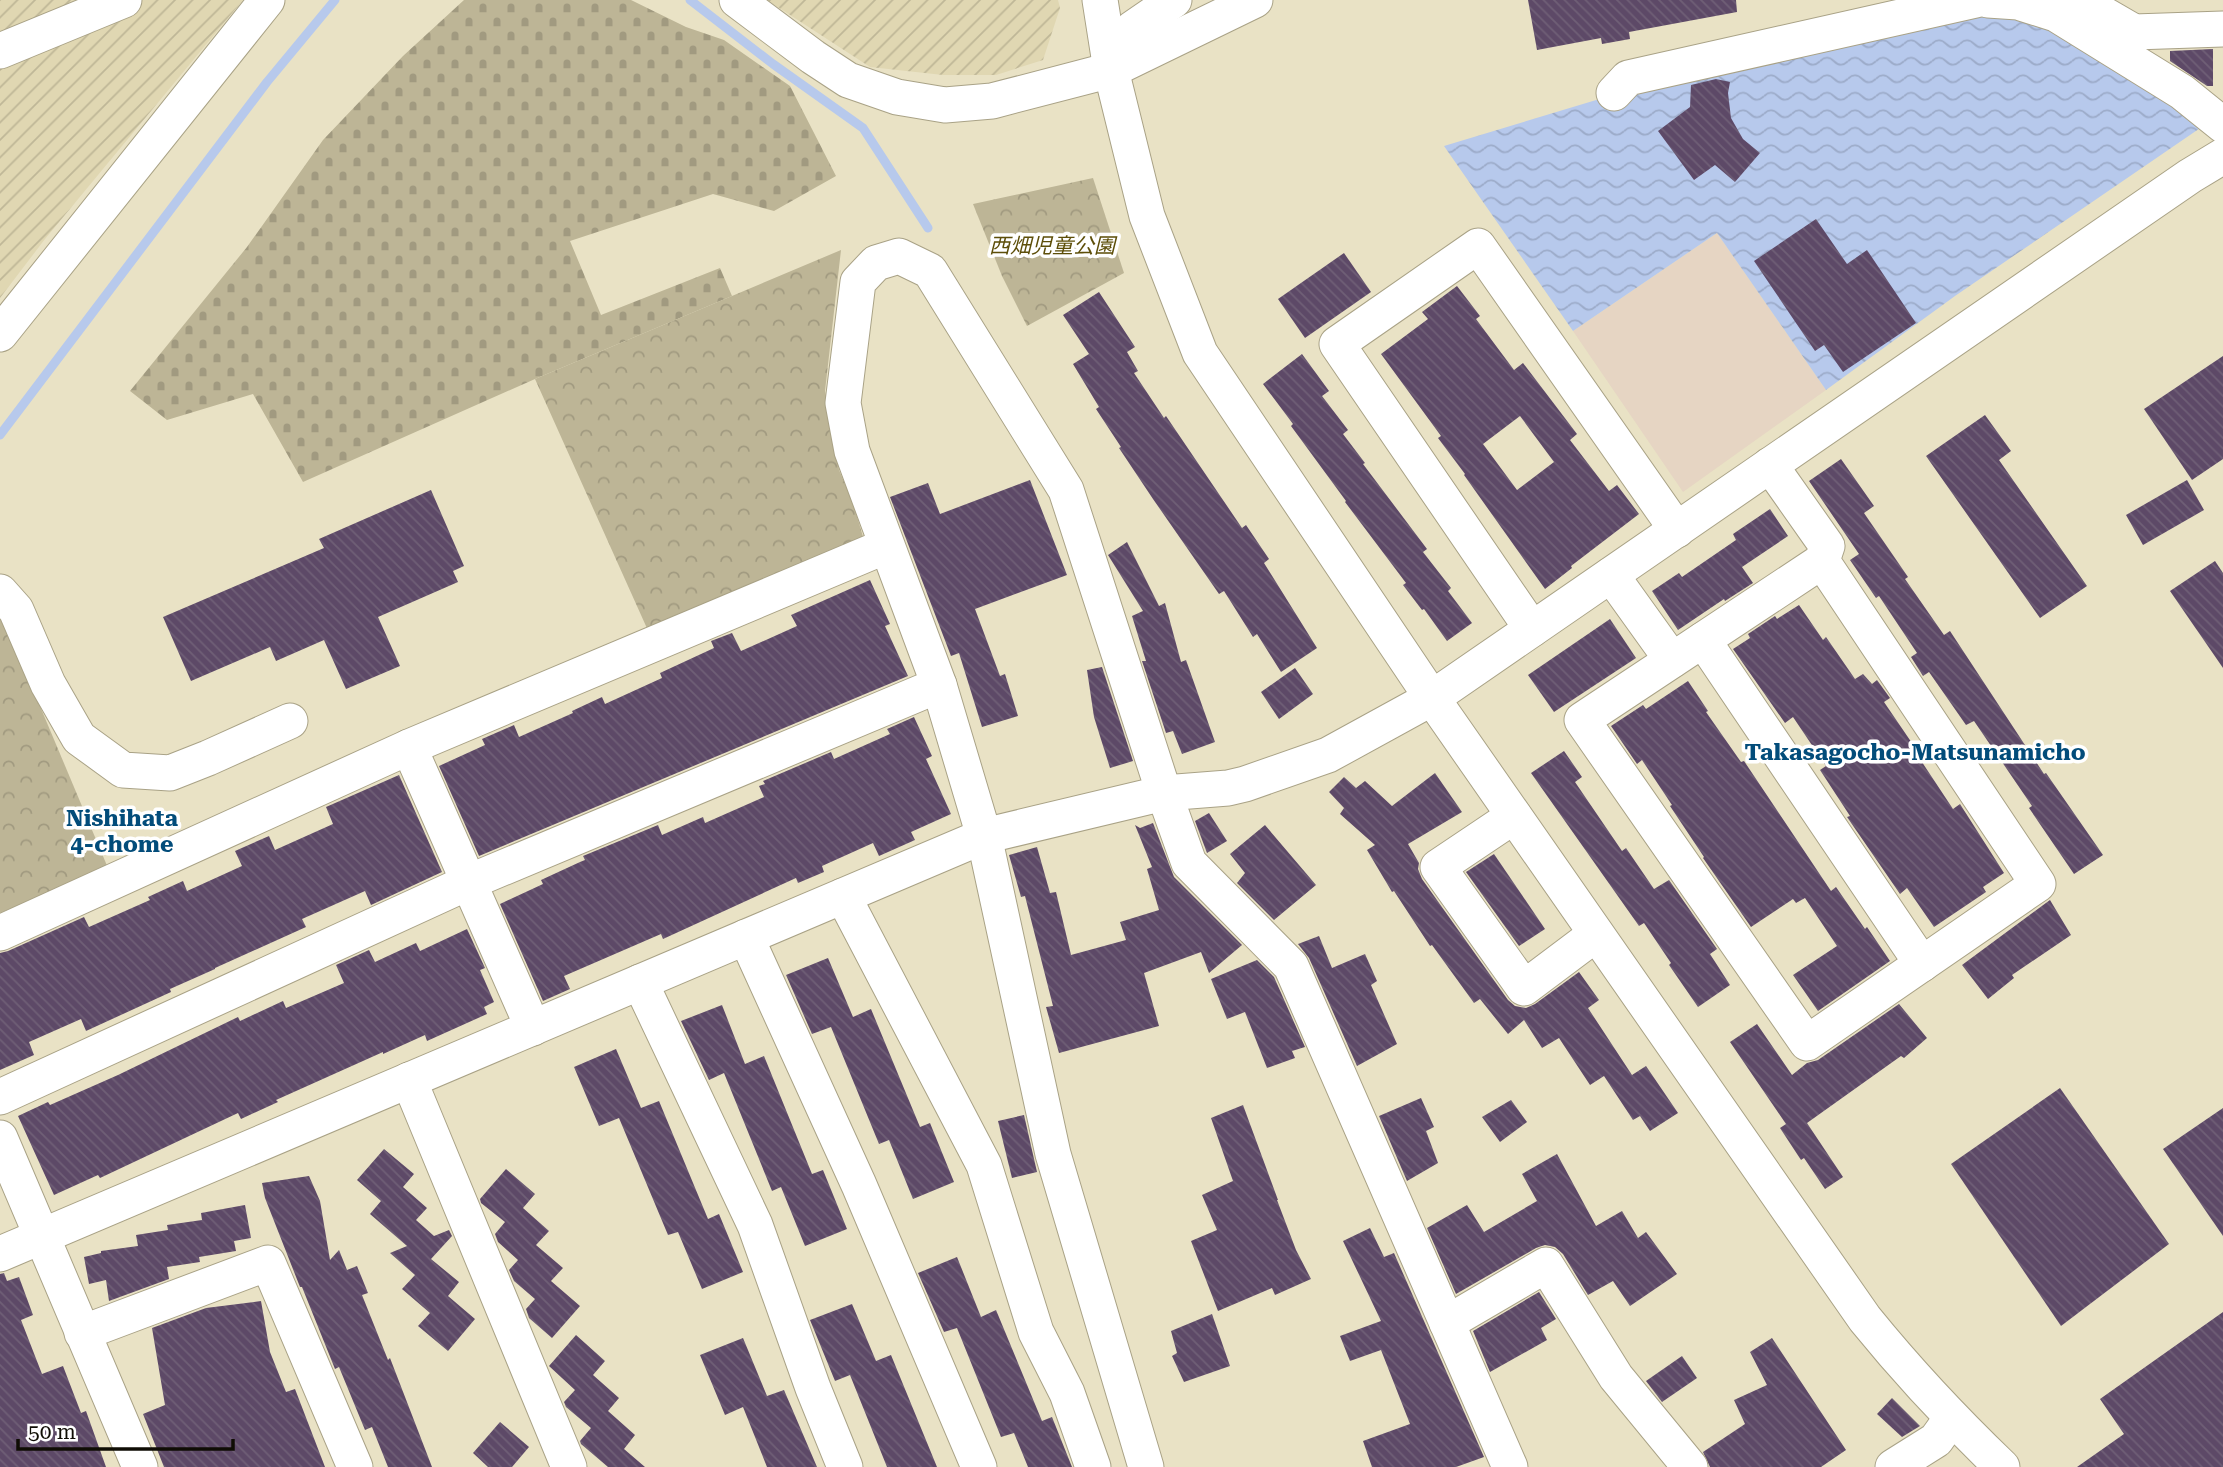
<svg xmlns="http://www.w3.org/2000/svg" width="2223" height="1467" viewBox="0 0 2223 1467" font-family="'Roboto Serif','Noto Sans JP',serif">
<style>
.industrial{fill:url(#industrial-furrows)}
.education{fill:#e6d5c3}
.cemetery{fill:url(#cemetery-stones)}
.park{fill:url(#park-crowns)}
.water{fill:url(#water-waves)}
.lines{fill:none;stroke-linecap:round;stroke-linejoin:round}
.stream{stroke:#b7c9ec;stroke-width:9}
.building{fill:url(#building-back-hatch);fill-rule:evenodd}
.minor-casing{stroke:#a9a286;stroke-width:37}
.minor{stroke:#fff;stroke-width:35}
.labels{text-anchor:middle;stroke-width:7;stroke-linejoin:round;paint-order:stroke}
.park-label{font-size:21px;font-style:italic;fill:#5d4e09;stroke:#fff}
.neighbourhood-label{font-size:23px;font-weight:bold;fill:#024c7a;stroke:#fff}
</style>
<defs>
<pattern id="industrial-furrows" width="10" height="10" patternUnits="userSpaceOnUse" patternTransform="scale(1.75)"><rect width="10" height="10" fill="#e0d7b2"/><path d="M-1 1l2-2M0 10L10 0M9 11l2-2" fill="none" stroke="#bfb797"/></pattern>
<pattern id="cemetery-stones" width="16" height="16" patternUnits="userSpaceOnUse" patternTransform="scale(1.75)"><rect width="16" height="16" fill="#bdb596"/><path d="M2 7V4a2 2 0 0 1 4 0v3zM10 15v-3a2 2 0 0 1 4 0v3z" fill="#a19a80"/></pattern>
<pattern id="park-crowns" width="20" height="18" patternUnits="userSpaceOnUse" patternTransform="scale(1.75)"><rect width="20" height="18" fill="#bdb596"/><path d="M2 6a3 3 0 1 1 6 0M12 15a3 3 0 1 1 6 0" fill="none" stroke="#a19a80"/></pattern>
<pattern id="water-waves" width="16" height="10" patternUnits="userSpaceOnUse" patternTransform="scale(1.75)"><rect width="16" height="10" fill="#b7c9ec"/><path d="M0 5q4-4 8 0t8 0" fill="none" stroke="#9cabc9"/></pattern>
<pattern id="building-back-hatch" width="6" height="6" patternUnits="userSpaceOnUse" patternTransform="scale(1.75)"><rect width="6" height="6" fill="#5d4967"/><path d="M-1 5l2 2M0 0l6 6M5-1l2 2" fill="none" stroke="#6f5f76"/></pattern>
</defs>
<rect width="100%" height="100%" fill="#e9e2c5"/>
<!-- industrial -->
<g class="industrial">
<polygon points="0,0 243,0 45,239 0,298"/>
<polygon points="767,0 1058,0 1060,8 1043,60 996,75 943,75 870,67"/>
</g>
<!-- education -->
<polygon class="education" points="1717,233 1826,390 1683,492 1573,331"/>
<!-- cemetery -->
<polygon class="cemetery" points="464,0 631,0 686,27 724,40 790,86 836,176 774,211 713,194 570,241 601,315 720,268 732,296 535,379 303,482 253,394 167,420 130,391 247,247 323,140 403,56"/>
<!-- park -->
<g class="park">
<polygon points="1093,178 1124,273 1027,326 1002,276 973,204"/>
<polygon points="841,250 825,391 839,470 853,503 864,540 650,635 535,379"/>
<polygon points="0,611 108,868 0,913"/>
</g>
<!-- water -->
<polygon class="water" points="2017,10 2209,122 1955,296 1826,390 1717,233 1573,331 1444,146 1636,88 1828,40"/>
<g class="lines">
<!-- stream -->
<g class="stream">
<polyline points="690,0 773,64 863,128 928,228"/>
<polyline points="0,435 267,82 335,0"/>
</g>
</g>
<!-- building -->
<g class="building">
<polygon points="1528,0 1736,0 1737,12 1629,32 1630,39 1602,44 1601,38 1537,50"/>
<polygon points="2213,49 2213,86 2207,86 2170,61 2170,51"/>
<polygon points="1716,79 1730,82 1728,93 1731,118 1743,139 1760,153 1735,182 1715,165 1694,180 1658,131 1690,107 1691,85"/>
<polygon points="1816,219 1847,264 1867,250 1916,323 1843,372 1824,345 1815,351 1754,261"/>
<polygon points="1344,253 1371,292 1305,338 1278,299"/>
<path d="M 1457,286 L 1480,316 L 1476,319 L 1514,370 L 1523,363 L 1577,434 L 1570,440 L 1609,491 L 1617,485 L 1639,514 L 1571,566 L 1572,568 L 1545,589 L 1464,475 L 1465,474 L 1438,438 L 1441,436 L 1381,354 L 1428,319 L 1422,312 ZM 1520,416 L 1554,462 L 1517,490 L 1483,444 Z"/>
<polygon points="1099,292 1135,347 1127,352 1138,371 1134,373 1164,418 1166,416 1242,528 1246,525 1269,559 1264,563 1317,648 1281,672 1257,634 1253,637 1224,591 1219,594 1153,499 1119,448 1121,447 1096,409 1099,407 1073,364 1089,354 1063,315"/>
<polygon points="1302,354 1329,391 1322,396 1348,430 1343,434 1365,463 1363,464 1427,549 1423,552 1451,588 1448,591 1472,623 1447,641 1424,609 1422,610 1403,585 1406,583 1345,502 1346,501 1291,426 1293,424 1263,384"/>
<polygon points="2223,356 2223,459 2192,480 2144,409"/>
<polygon points="1985,415 2011,451 1999,460 2087,586 2040,618 1926,456"/>
<polygon points="1841,459 1874,506 1864,513 1908,577 1905,579 1944,635 1950,631 2044,774 2046,773 2103,855 2074,874 2029,808 2032,806 1974,721 1966,725 1929,672 1923,676 1911,657 1917,653 1879,596 1876,598 1850,560 1859,554 1809,481"/>
<polygon points="1030,480 1067,575 975,609 1000,676 1005,674 1018,716 982,727 959,653 951,656 890,497 928,483 940,514"/>
<polygon points="2187,480 2204,510 2143,545 2126,515"/>
<polygon points="431,490 464,566 453,571 458,582 378,617 400,666 346,689 324,640 276,661 270,647 191,681 163,617 324,548 319,539"/>
<polygon points="1770,509 1788,536 1742,567 1753,583 1725,601 1724,599 1678,630 1652,591 1679,573 1682,577 1736,540 1733,534"/>
<polygon points="1127,542 1159,606 1165,603 1181,662 1186,660 1215,742 1182,754 1173,731 1166,733 1142,661 1146,661 1132,616 1143,611 1108,555"/>
<polygon points="2215,561 2223,573 2223,668 2170,591"/>
<polygon points="870,580 890,624 885,626 908,676 479,856 439,766 485,745 482,739 514,725 519,737 573,713 572,711 602,697 605,704 662,678 660,673 714,648 711,641 732,633 741,651 797,626 791,615"/>
<polygon points="1799,605 1823,640 1826,637 1855,679 1863,674 1872,684 1877,680 1890,698 1884,702 1916,749 1914,750 1953,809 1960,804 2004,873 1983,887 1986,892 1934,927 1907,888 1900,894 1847,817 1850,816 1820,770 1826,766 1793,717 1785,723 1733,649 1750,638 1748,634 1775,616 1777,619"/>
<polygon points="1610,619 1636,658 1554,712 1528,675"/>
<polygon points="1102,667 1133,761 1110,768 1094,717 1087,670"/>
<polygon points="1295,668 1313,694 1279,719 1261,692"/>
<polygon points="1688,681 1708,711 1706,712 1741,762 1744,761 1831,891 1836,887 1865,929 1867,927 1890,961 1818,1011 1793,975 1837,946 1805,898 1796,903 1793,899 1751,927 1703,858 1704,857 1670,806 1672,805 1642,760 1637,764 1611,726 1643,705 1646,709"/>
<polygon points="914,717 932,756 926,759 951,814 911,832 915,840 879,856 873,843 822,866 824,872 798,883 796,878 663,939 661,934 564,976 570,989 543,1001 500,904 543,884 541,880 580,862 585,860 583,856 658,825 662,835 703,817 705,823 764,797 759,786 765,784 763,781 831,752 834,759 890,734 887,729"/>
<polygon points="1564,751 1582,777 1575,782 1622,851 1626,848 1654,889 1669,880 1717,949 1710,954 1730,985 1698,1007 1669,965 1671,963 1644,923 1639,926 1531,773"/>
<polygon points="1435,773 1462,812 1408,844 1419,863 1418,869 1422,879 1508,1000 1515,1006 1526,1008 1535,1004 1579,972 1599,1000 1588,1008 1632,1075 1646,1066 1678,1113 1650,1131 1640,1116 1633,1120 1604,1076 1590,1085 1559,1038 1542,1048 1524,1020 1508,1034 1480,999 1474,1003 1432,945 1430,946 1394,891 1392,892 1367,850 1375,845 1340,814 1344,808 1329,792 1344,777 1356,788 1365,781 1392,806"/>
<polygon points="399,775 442,872 371,905 365,891 302,919 306,927 215,968 215,969 170,989 171,992 86,1031 81,1019 29,1042 34,1055 0,1070 0,953 8,951 84,917 89,927 150,900 148,897 183,881 187,891 242,866 235,851 269,836 275,850 333,824 326,807"/>
<polygon points="1209,813 1227,841 1207,853 1195,821"/>
<polygon points="1153,823 1174,877 1242,945 1209,973 1201,952 1144,973 1159,1026 1059,1053 1046,1007 1053,1006 1025,896 1021,897 1009,855 1037,847 1050,893 1056,892 1071,955 1126,940 1120,922 1159,910 1147,869 1152,867 1135,825 1140,828"/>
<polygon points="1265,825 1316,885 1274,920 1237,883 1245,873 1230,854"/>
<polygon points="1494,854 1545,929 1519,946 1466,872"/>
<polygon points="2050,900 2071,935 2012,975 2014,978 1988,999 1962,965"/>
<polygon points="467,929 485,968 480,970 494,1002 484,1007 487,1014 427,1041 425,1035 383,1054 383,1052 276,1100 278,1102 241,1119 238,1113 100,1178 98,1175 54,1195 18,1116 48,1102 50,1105 118,1075 238,1017 240,1021 283,1001 286,1008 344,983 336,965 369,950 375,962 416,943 420,951"/>
<polygon points="1319,936 1332,968 1365,954 1377,981 1371,985 1397,1044 1357,1066 1309,958 1298,944"/>
<polygon points="828,958 853,1017 871,1009 920,1127 930,1123 954,1182 913,1199 889,1140 879,1144 831,1027 812,1034 786,975"/>
<polygon points="1257,960 1274,977 1305,1047 1292,1051 1295,1058 1267,1068 1245,1012 1227,1019 1211,979"/>
<polygon points="1899,1004 1927,1038 1904,1058 1901,1056 1807,1123 1843,1177 1825,1189 1804,1158 1801,1160 1780,1128 1786,1124 1730,1042 1757,1024 1792,1075 1807,1063 1818,1060"/>
<polygon points="722,1005 745,1064 764,1056 812,1174 823,1170 847,1229 805,1246 781,1187 772,1191 724,1073 709,1080 681,1021"/>
<polygon points="616,1049 641,1108 659,1101 708,1219 719,1214 743,1272 702,1289 678,1232 668,1235 619,1118 599,1126 574,1067"/>
<polygon points="2060,1088 2169,1244 2061,1326 1951,1164"/>
<polygon points="1421,1098 1434,1127 1426,1131 1438,1163 1407,1181 1379,1116"/>
<polygon points="1511,1100 1527,1122 1500,1142 1482,1117"/>
<polygon points="1243,1105 1278,1200 1277,1200 1296,1250 1311,1279 1275,1295 1272,1288 1218,1311 1191,1241 1217,1230 1202,1195 1233,1181 1211,1118"/>
<polygon points="2223,1108 2223,1236 2163,1149"/>
<polygon points="1024,1115 1037,1172 1012,1178 998,1121"/>
<polygon points="384,1149 414,1174 403,1187 427,1208 416,1220 434,1236 449,1230 452,1236 431,1259 459,1282 448,1296 475,1319 448,1351 418,1326 430,1313 402,1289 415,1275 390,1253 407,1246 370,1214 381,1201 357,1180"/>
<polygon points="1557,1154 1596,1226 1622,1211 1638,1238 1646,1232 1677,1274 1630,1306 1613,1281 1588,1295 1563,1254 1555,1247 1545,1245 1536,1248 1456,1294 1427,1228 1467,1205 1484,1232 1537,1201 1522,1174"/>
<polygon points="506,1169 535,1194 523,1208 549,1231 536,1245 563,1268 551,1281 580,1306 552,1338 529,1318 526,1309 535,1299 514,1281 509,1270 518,1260 498,1242 495,1234 505,1222 481,1203 480,1199"/>
<polygon points="309,1176 320,1201 330,1260 339,1250 347,1270 357,1266 368,1293 362,1295 388,1360 390,1358 432,1467 388,1467 372,1427 365,1430 339,1367 335,1369 302,1287 300,1287 265,1198 262,1183"/>
<polygon points="245,1205 251,1238 234,1241 236,1251 199,1257 200,1262 167,1267 169,1279 109,1301 106,1280 89,1284 84,1257 101,1253 101,1251 138,1246 136,1235 168,1230 167,1225 202,1220 201,1213"/>
<polygon points="1370,1228 1384,1257 1394,1253 1484,1457 1456,1467 1372,1467 1363,1441 1410,1424 1381,1350 1350,1361 1340,1336 1381,1321 1343,1241"/>
<polygon points="957,1257 981,1317 996,1310 1042,1421 1052,1417 1072,1467 1028,1467 1014,1433 1001,1437 957,1328 944,1332 918,1273"/>
<polygon points="4,1273 7,1281 19,1277 33,1315 21,1320 42,1374 63,1366 81,1413 86,1411 106,1467 0,1467 0,1274"/>
<polygon points="1539,1292 1556,1319 1541,1328 1547,1340 1490,1372 1473,1331"/>
<polygon points="261,1301 270,1352 286,1392 295,1389 325,1467 164,1467 143,1414 165,1405 152,1328 206,1308"/>
<polygon points="852,1304 876,1361 891,1355 937,1467 887,1467 850,1375 835,1381 810,1320"/>
<polygon points="2223,1312 2223,1467 2077,1467 2124,1434 2100,1399"/>
<polygon points="1212,1314 1230,1366 1184,1382 1172,1356 1177,1353 1171,1331"/>
<polygon points="576,1335 605,1361 593,1375 619,1398 608,1411 635,1435 624,1449 645,1467 608,1467 581,1444 580,1441 591,1428 566,1407 564,1402 575,1390 549,1366"/>
<polygon points="743,1338 767,1396 784,1390 817,1467 767,1467 743,1407 725,1415 700,1355"/>
<polygon points="1772,1338 1846,1450 1821,1467 1710,1467 1703,1452 1745,1424 1734,1400 1767,1385 1750,1352"/>
<polygon points="1682,1356 1697,1378 1662,1402 1646,1381"/>
<polygon points="1892,1398 1920,1426 1902,1437 1877,1414"/>
<polygon points="500,1422 529,1447 512,1467 488,1467 473,1453"/>
</g>
<g class="lines">
<!-- minor casing -->
<g class="minor-casing">
<g id="minor">
<polyline points="737,0 813,57 848,80 897,97 945,105 992,101 1111,70 1255,0"/>
<path d="M 1100,0 L 1111,70 L 1147,216 L 1200,353 L 1432,698 L 1865,1319 C 1908,1372 1953,1420 2002,1467"/>
<polyline points="1988,0 2018,2 2056,14 2182,92 2223,125"/>
<polyline points="2079,0 2134,32 2223,29"/>
<polyline points="0,51 124,0"/>
<polyline points="1111,70 1132,29 1174,0"/>
<polyline points="1614,93 1628,78 1976,0"/>
<polyline points="0,334 267,0"/>
<polyline points="1770,465 1827,546 1822,561 1582,720 1807,1043 2038,884 1822,561"/>
<polyline points="1611,575 1672,660"/>
<polyline points="0,592 16,610 48,684 79,738 123,770 170,773 208,758 290,721"/>
<polyline points="1532,629 1337,344 1478,246 1677,530"/>
<polyline points="1703,640 1922,964"/>
<polyline points="409,747 533,1028"/>
<polyline points="1514,816 1438,867 1524,988 1596,934"/>
<polyline points="843,896 984,1165 1036,1332 1067,1393 1093,1467"/>
<polyline points="0,933 409,747 886,546"/>
<polyline points="746,937 859,1185 979,1467"/>
<polyline points="640,982 755,1225 813,1388 845,1467"/>
<polyline points="409,1080 569,1467"/>
<polyline points="0,1097 469,882 939,685"/>
<polyline points="0,1138 140,1467"/>
<polyline points="0,1254 984,836 1164,793 1228,788 1245,784 1328,755 1432,698 2190,176 2223,156"/>
<polyline points="1447,1323 1546,1265 1616,1377 1690,1467"/>
<polyline points="82,1333 268,1263 355,1467"/>
<polyline points="1146,1467 1053,1154 984,836 939,685 852,451 843,403 858,282 876,263 899,256 930,271 1066,490 1164,793 1189,863 1291,966 1510,1467"/>
<polyline points="1893,1467 1936,1440 1951,1419"/>
</g>
</g>
<!-- minor -->
<use href="#minor" class="minor"/>
</g>
<g class="labels">
<!-- park labels -->
<g class="park-label">
<text x="1052" y="253">西畑児童公園</text>
</g>
<!-- neighbourhood labels -->
<g class="neighbourhood-label">
<text x="1915" y="760">Takasagocho-Matsunamicho</text>
<text x="122" y="826">Nishihata<tspan x="122" dy="26">4-chome</tspan></text>
</g>
</g>
<!-- scale -->
<path d="M18 1439v10h215v-10" fill="none" stroke="#0f0d04" stroke-width="3.5"/>
<text x="28" y="1439" font-size="21" fill="#0f0d04" stroke="#ffffff" stroke-width="5" paint-order="stroke">50 m</text>
</svg>
